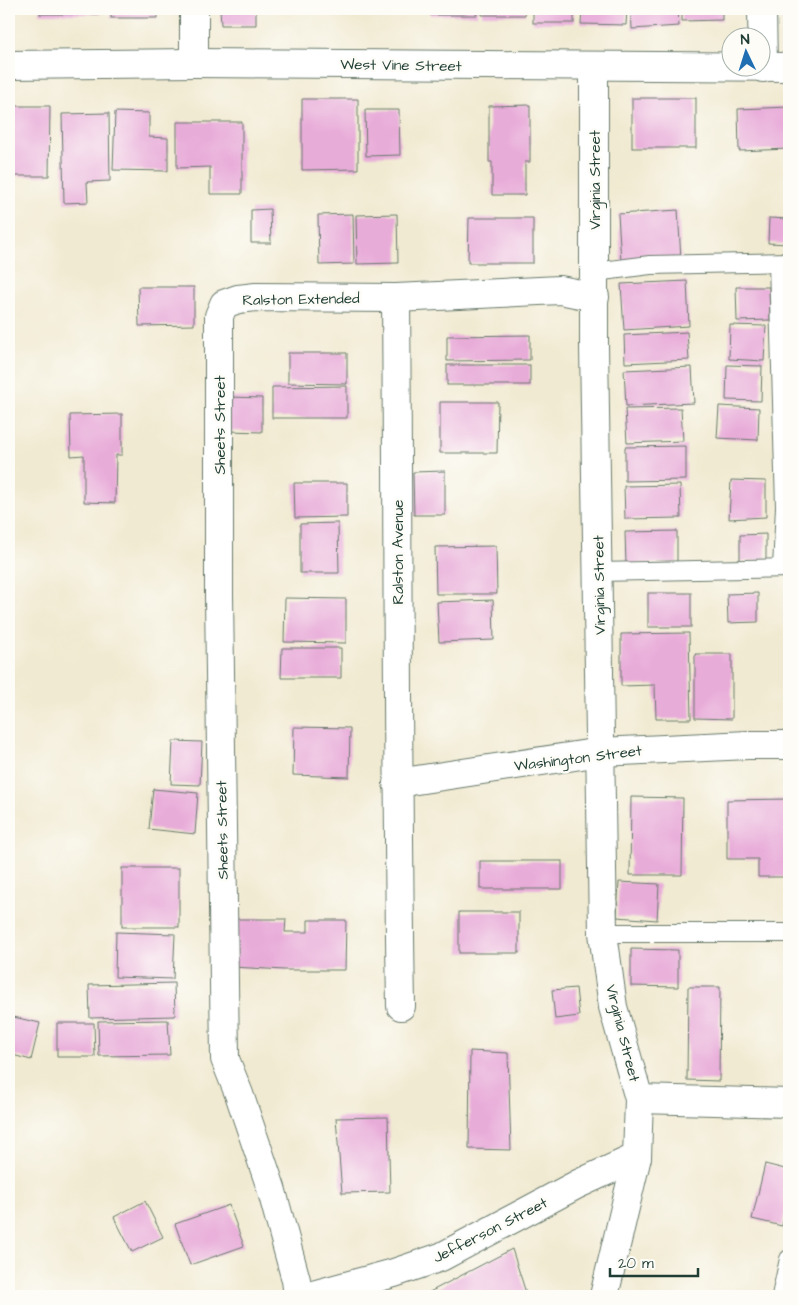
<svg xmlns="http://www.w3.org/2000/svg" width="798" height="1305" viewBox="0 0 798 1305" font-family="'Architects Daughter',sans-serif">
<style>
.building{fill:#e8acd9}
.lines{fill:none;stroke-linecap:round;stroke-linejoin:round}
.service-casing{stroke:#687a6b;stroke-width:20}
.minor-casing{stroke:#687a6b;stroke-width:30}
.service{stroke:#fff;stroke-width:18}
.minor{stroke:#fff;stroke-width:28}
.labels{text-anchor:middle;stroke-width:5;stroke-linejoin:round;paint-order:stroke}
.street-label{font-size:15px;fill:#1f3d34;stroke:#fdfcf7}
</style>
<rect width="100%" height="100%" fill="#fdfcf7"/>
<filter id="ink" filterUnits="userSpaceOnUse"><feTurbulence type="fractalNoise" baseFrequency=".02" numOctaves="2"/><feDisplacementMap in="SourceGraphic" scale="10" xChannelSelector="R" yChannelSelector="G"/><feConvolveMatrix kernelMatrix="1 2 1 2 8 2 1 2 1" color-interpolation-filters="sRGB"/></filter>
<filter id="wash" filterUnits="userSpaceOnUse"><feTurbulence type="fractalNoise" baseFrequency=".0096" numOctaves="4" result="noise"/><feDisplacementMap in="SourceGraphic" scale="20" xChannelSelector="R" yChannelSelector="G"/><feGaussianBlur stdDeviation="1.12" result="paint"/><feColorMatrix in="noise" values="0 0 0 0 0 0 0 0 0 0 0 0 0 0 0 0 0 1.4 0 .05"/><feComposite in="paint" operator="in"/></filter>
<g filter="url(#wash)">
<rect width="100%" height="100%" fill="#f1ead2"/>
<g id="blocks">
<!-- building -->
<g class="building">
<rect x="40" y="9" width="61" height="5"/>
<rect x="111" y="9" width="46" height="9"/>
<polygon points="220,9 256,9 256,25 221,25"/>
<polygon points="378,9 423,9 423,11 378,10"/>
<rect x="430" y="9" width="47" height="6"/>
<rect x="482" y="9" width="43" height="6"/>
<rect x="533" y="9" width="41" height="14"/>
<polygon points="582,9 627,9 626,25 581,24"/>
<polygon points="631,9 678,9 679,26 632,29"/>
<polygon points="682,9 722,9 722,20 682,21"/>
<rect x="632" y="98" width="64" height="50"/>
<polygon points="302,99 358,99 358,169 302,170"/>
<polygon points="530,105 530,162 525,162 525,195 492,195 492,162 489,162 489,106"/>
<polygon points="9,106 50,106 49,176 9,176"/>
<polygon points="789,107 789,149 739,151 738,109"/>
<polygon points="365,110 399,110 400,155 366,156"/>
<polygon points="115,112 149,113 149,137 168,138 168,171 113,170"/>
<polygon points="109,113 110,181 87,182 88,202 64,203 62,114"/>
<polygon points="177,122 242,122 242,194 210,194 210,167 177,168"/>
<polygon points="270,209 271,243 251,243 251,210"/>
<polygon points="678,210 681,259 621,262 618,214"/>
<polygon points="353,214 354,264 319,265 318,215"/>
<polygon points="397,214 398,263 357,264 356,215"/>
<polygon points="469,218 533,218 533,263 468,263"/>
<polygon points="769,218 789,219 789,244 768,243"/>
<polygon points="687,281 689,326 624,330 621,284"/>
<polygon points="138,287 194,287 194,325 139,326"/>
<polygon points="736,287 769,287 770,320 737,321"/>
<polygon points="730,325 766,326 764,361 729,359"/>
<polygon points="687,332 689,360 625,363 624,335"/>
<polygon points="530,335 530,360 447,361 447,336"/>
<polygon points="288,353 347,353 347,384 288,383"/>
<rect x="447" y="365" width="83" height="20"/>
<polygon points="727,365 762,366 761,401 726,400"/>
<polygon points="692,367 694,403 626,406 624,370"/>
<polygon points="347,386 347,418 272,418 272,387"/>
<polygon points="229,397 262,398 262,432 228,431"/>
<polygon points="440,402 498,402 497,453 440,453"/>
<polygon points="719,406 759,408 758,440 717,438"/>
<polygon points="681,408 683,441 627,443 625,409"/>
<polygon points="122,414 122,455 116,455 115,503 84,502 84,455 71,456 70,415"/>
<polygon points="686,446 686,480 625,481 625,447"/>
<polygon points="445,471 445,515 414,515 413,472"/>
<polygon points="731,480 766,481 766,517 729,519"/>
<polygon points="294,483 347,483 347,517 295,518"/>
<polygon points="680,485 681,518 625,519 624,486"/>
<polygon points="338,523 339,573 300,573 300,524"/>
<polygon points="677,531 677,563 626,564 625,532"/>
<polygon points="766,534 766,561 740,561 740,535"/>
<polygon points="496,546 497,594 436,594 435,547"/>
<rect x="648" y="593" width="43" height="34"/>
<polygon points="758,593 758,622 728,623 727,594"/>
<polygon points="285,598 346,599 346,643 284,642"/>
<polygon points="493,600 494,640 439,642 437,602"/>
<polygon points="689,633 691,719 656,719 655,685 621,686 621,634"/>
<polygon points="282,648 341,648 341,678 281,678"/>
<polygon points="695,654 732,654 732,719 695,718"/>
<polygon points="294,727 350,728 349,777 293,775"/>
<polygon points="173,741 202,742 200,785 171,784"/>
<polygon points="153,789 198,793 195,834 149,829"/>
<polygon points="631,797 683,798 682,875 630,875"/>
<polygon points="789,799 789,877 758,877 758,859 727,859 727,800"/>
<rect x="480" y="861" width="82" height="28"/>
<rect x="122" y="868" width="57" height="59"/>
<polygon points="619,882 659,884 657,920 617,917"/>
<rect x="459" y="912" width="60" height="41"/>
<polygon points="233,919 286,919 285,932 308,932 308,920 346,920 345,970 284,970 233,967"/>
<polygon points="116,932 175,934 173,979 115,977"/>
<polygon points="631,949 678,950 678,987 631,986"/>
<polygon points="174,983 175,1016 90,1018 89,985"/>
<polygon points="688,987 720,987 719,1081 687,1080"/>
<polygon points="576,988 579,1016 555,1019 552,990"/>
<polygon points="9,1016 40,1023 31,1060 9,1054"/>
<polygon points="168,1020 170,1055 99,1056 98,1021"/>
<polygon points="57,1023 94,1023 95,1057 57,1057"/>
<polygon points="470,1051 508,1053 511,1150 469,1149"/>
<polygon points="388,1117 390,1192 342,1193 336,1118"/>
<polygon points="765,1164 789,1170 789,1197 782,1226 752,1219"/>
<polygon points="145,1201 163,1237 132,1252 114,1217"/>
<polygon points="229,1205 244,1246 190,1265 175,1224"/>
<polygon points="512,1249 527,1296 422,1296"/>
</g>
</g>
</g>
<g filter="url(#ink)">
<use href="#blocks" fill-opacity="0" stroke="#687a6b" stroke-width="1"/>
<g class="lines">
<!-- service casing -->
<g class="service-casing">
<g id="service">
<polyline points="778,263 785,507 782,568"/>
<polyline points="595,272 650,265 789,262"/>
<polyline points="598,572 789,568"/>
<polyline points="603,933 789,933"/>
<polyline points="781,1296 789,1259"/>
</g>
</g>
<!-- minor casing -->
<g class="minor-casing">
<g id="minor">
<polyline points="762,9 763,68"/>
<polyline points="194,63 194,9"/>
<polyline points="9,65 194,63 789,67"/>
<polyline points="594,66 594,345 603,933 613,1007 639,1099 637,1157 604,1296"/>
<path d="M 396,298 C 398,534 397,770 401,1006"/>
<polyline points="397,783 601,752 748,745 789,745"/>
<polyline points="639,1099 789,1103"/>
<polyline points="298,1296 296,1280 271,1188 239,1094 225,1059 219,595 219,316 224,304 238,299 256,297 396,298 560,290 595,297"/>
<polyline points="309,1296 394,1273 441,1257 578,1184 637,1157"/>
</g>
</g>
<!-- service -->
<use href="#service" class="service"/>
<!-- minor -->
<use href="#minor" class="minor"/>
</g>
</g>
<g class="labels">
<!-- street labels -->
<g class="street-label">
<text transform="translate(401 65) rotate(1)" y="5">West Vine Street</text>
<text transform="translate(595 180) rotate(-90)" y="5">Virginia Street</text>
<text transform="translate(301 299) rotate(-1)" y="5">Ralston Extended</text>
<text transform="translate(220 425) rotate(-90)" y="5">Sheets Street</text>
<text transform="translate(398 552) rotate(-90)" y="5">Ralston Avenue</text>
<text transform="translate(599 585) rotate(-91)" y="5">Virginia Street</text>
<text transform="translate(578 758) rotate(-7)" y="5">Washington Street</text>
<text transform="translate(222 830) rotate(-91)" y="5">Sheets Street</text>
<text transform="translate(623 1033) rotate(76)" y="5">Virginia Street</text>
<text transform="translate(490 1230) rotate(-27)" y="5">Jefferson Street</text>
</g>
</g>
<!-- margin -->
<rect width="798" height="1305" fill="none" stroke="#fdfcf7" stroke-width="30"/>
<!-- north arrow -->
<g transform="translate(746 52) rotate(356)"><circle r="24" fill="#fdfcf7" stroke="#a4b0a9"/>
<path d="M0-4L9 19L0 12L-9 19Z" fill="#1f6fb2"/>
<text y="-8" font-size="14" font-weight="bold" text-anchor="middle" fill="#1f3d34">N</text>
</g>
<!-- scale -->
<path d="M610 1268v8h88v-8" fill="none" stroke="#1f3d34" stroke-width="2.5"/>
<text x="618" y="1268" font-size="15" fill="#1f3d34" stroke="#fdfcf7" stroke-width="4" paint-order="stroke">20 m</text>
</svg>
